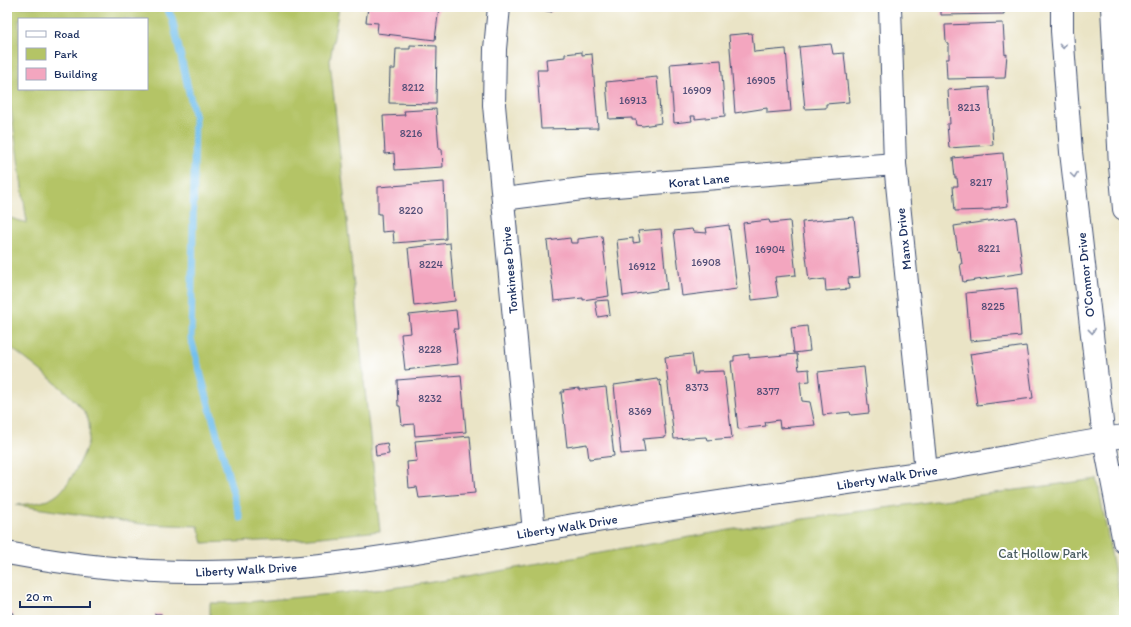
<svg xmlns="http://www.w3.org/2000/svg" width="1131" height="627" viewBox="0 0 1131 627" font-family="Itim,sans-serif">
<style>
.green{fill:#b4c466;stroke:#687a62;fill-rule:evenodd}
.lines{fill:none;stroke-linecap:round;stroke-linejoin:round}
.stream{stroke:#73c0ed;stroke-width:7}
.building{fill:#f3a6bf}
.minor-casing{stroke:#3a4a6e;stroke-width:24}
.major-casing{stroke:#3a4a6e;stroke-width:24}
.minor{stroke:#fff;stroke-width:22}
.major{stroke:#fff;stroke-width:22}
.oneway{stroke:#8d97ae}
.labels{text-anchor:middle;stroke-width:4;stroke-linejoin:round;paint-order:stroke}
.number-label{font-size:11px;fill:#514d76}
.street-label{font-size:13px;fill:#1b2f5e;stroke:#fff}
.park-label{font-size:13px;fill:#495c60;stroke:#fff}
</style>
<rect width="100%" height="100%" fill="#fff"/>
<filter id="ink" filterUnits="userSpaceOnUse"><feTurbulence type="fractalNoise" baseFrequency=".025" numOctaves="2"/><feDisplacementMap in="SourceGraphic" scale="8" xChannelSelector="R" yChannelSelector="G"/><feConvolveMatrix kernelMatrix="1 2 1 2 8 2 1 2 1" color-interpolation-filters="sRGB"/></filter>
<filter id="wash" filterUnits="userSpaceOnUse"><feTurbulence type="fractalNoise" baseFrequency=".012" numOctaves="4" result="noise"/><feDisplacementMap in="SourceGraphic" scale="16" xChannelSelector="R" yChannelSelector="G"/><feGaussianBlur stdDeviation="0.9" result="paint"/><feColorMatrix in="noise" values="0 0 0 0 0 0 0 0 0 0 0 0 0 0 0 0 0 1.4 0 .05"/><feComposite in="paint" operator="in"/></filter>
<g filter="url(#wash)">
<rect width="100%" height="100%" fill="#eae4c6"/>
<!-- green -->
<g class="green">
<path d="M 7,7 L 339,7 L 330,61 L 380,531 L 290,540 L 203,543 L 198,526 L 142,524 L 16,505 C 50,502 58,501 75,471 C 84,454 93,438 88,419 C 83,401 23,357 7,345 L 7,217 L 27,223 L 7,80 ZM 19,19 L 147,19 L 147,89 L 19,89 Z"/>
<polygon points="1097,479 1124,620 210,620 210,603 237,603 385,589 460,578 752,526"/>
</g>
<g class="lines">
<!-- stream -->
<polyline class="stream" points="166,7 172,18 195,118 191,339 240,518"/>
</g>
<g id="blocks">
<!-- building -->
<g class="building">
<polygon points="368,7 439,7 435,40 377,33 378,23 366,22"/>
<polygon points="543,7 553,7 552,12 542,10"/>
<polygon points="941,7 1004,7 1004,14 941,15"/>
<polygon points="1003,23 1005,55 1007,54 1005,78 947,79 946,59 949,59 949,44 946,43 945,25"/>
<polygon points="752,33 754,52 786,49 791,111 767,113 767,108 735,113 729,35"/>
<polygon points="831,44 833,54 844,53 849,102 826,104 826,108 805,109 799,47"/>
<polygon points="410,45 437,46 436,104 389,103 390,69 395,69 396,49 410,49"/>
<polygon points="582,52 582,55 592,54 598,128 541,129 537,70 547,70 546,59 565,57 565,54"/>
<polygon points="721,60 725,116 695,119 695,116 691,116 692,121 674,123 670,64"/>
<polygon points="657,77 661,123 643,126 637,125 636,120 632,120 632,118 609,119 606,82"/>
<polygon points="989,87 993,145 949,148 947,124 950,124 948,90"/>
<polygon points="436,109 439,149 442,149 443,167 395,170 394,153 385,154 383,116 405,115 404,111"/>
<polygon points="1003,153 1008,206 991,208 991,210 955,211 953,186 958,186 957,178 955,178 953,158"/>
<polygon points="444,182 446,239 394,243 393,231 382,232 381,214 378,214 378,187"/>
<polygon points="854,217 860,277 848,278 849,289 826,291 825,279 809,281 802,222"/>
<polygon points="1016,217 1023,273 963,282 960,264 962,264 960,251 958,252 954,226"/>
<polygon points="769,220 770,223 790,221 796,275 775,277 778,297 752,300 743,223"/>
<polygon points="729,225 737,289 682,296 674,231 692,229 693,232 707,233 706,228"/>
<polygon points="661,229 667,289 623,296 617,240 633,238 633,243 640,242 638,231"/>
<polygon points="602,236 609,296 583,300 583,298 554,301 547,241 570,238 571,243 578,243 578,239"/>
<polygon points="450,243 455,301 414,306 408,248"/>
<polygon points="1017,288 1021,336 970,341 966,293"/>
<polygon points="608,300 610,315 598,317 595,301"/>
<polygon points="456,310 458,329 454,329 458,364 405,370 401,334 411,333 409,315"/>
<polygon points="807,326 810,351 794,353 791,328"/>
<polygon points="1026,346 1033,398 977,405 974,383 975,383 970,354"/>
<polygon points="692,354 695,374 698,374 697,372 724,371 732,438 707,440 706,437 674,439 665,357"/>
<polygon points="749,354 749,358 797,354 799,370 809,369 810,381 800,382 802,401 810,402 815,425 780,428 779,420 765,422 766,426 738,429 731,361 734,361 734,356"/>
<polygon points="864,367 869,413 851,415 850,412 823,415 818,372"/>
<polygon points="461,375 466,432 415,436 414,424 402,425 400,406 398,406 397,380"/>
<polygon points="657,379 658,381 660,380 666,437 643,439 645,452 621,454 614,385"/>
<polygon points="606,387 614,456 589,459 587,444 567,447 561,392 564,392 563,390 579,388 579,390"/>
<polygon points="470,436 475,493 419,498 417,487 409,488 407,462 417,461 415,441"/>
<polygon points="387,443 389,454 376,456 375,445"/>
<polygon points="7,612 13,613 11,620 7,620"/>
<rect x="155" y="614" width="6" height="6"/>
</g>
</g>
</g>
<g filter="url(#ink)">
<use href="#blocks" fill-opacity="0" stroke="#3a4a6e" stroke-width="1"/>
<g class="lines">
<!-- minor casing -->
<g class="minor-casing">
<g id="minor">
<polyline points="499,7 495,49 494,105 534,532"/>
<polyline points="890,7 895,164 926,471"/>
<polyline points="503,199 590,188 895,164"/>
<path d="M 7,553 C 72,565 138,573 204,572 C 340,571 475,541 609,519 C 713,502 818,488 923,472 C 990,461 1057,446 1124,436"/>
</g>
</g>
<!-- major casing -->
<g class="major-casing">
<g id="major">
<polyline points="1062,7 1062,31 1071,152 1104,439 1124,542"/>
<polyline points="1112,7 1120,166 1124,209"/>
</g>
</g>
<!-- minor -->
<use href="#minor" class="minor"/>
<!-- major -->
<use href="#major" class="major"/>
</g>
<!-- one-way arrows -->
<defs><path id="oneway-chevron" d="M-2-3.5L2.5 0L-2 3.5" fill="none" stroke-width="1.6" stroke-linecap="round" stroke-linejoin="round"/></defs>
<g class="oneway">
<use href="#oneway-chevron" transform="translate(1063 46) rotate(85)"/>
<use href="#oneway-chevron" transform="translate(1074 175) rotate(83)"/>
<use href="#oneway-chevron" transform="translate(1092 331) rotate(84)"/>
</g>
</g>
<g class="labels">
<!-- number labels -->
<g class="number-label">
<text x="761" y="84">16905</text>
<text x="413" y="91">8212</text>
<text x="697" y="94">16909</text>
<text x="633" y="104">16913</text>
<text x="969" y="111">8213</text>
<text x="411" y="137">8216</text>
<text x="981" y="186">8217</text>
<text x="411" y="214">8220</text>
<text x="989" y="252">8221</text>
<text x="770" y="253">16904</text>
<text x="706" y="266">16908</text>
<text x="431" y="268">8224</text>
<text x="642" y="270">16912</text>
<text x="993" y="310">8225</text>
<text x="430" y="353">8228</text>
<text x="697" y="391">8373</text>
<text x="768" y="395">8377</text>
<text x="430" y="402">8232</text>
<text x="640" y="415">8369</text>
</g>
<!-- street labels -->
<g class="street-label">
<text transform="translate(699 180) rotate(-5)" y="5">Korat Lane</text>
<text transform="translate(903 239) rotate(-96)" y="5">Manx Drive</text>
<text transform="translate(509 270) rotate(-95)" y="5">Tonkinese Drive</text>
<text transform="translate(1085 275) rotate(-96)" y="5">O'Connor Drive</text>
<text transform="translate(887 477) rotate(-9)" y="5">Liberty Walk Drive</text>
<text transform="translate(567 526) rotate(-9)" y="5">Liberty Walk Drive</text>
<text transform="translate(246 569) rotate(-3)" y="5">Liberty Walk Drive</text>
</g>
<!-- park labels -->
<g class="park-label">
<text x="1043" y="558">Cat Hollow Park</text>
</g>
</g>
<!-- margin -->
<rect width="1131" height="627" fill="none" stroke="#fff" stroke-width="24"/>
<!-- legend -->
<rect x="18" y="18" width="130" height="72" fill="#ffffff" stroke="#a4acbf"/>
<rect x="26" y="31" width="20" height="6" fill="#ffffff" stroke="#a4acbf"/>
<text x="54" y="38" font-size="12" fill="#1b2f5e">Road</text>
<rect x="26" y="48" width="20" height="12" fill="#b4c466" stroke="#a4acbf"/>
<text x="54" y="58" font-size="12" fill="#1b2f5e">Park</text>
<rect x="26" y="68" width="20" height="12" fill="#f3a6bf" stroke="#a4acbf"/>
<text x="54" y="78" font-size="12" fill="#1b2f5e">Building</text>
<!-- scale -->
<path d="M20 601v6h70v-6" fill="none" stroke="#1b2f5e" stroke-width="2"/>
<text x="26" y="601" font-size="12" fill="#1b2f5e" stroke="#ffffff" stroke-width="3" paint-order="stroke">20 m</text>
</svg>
